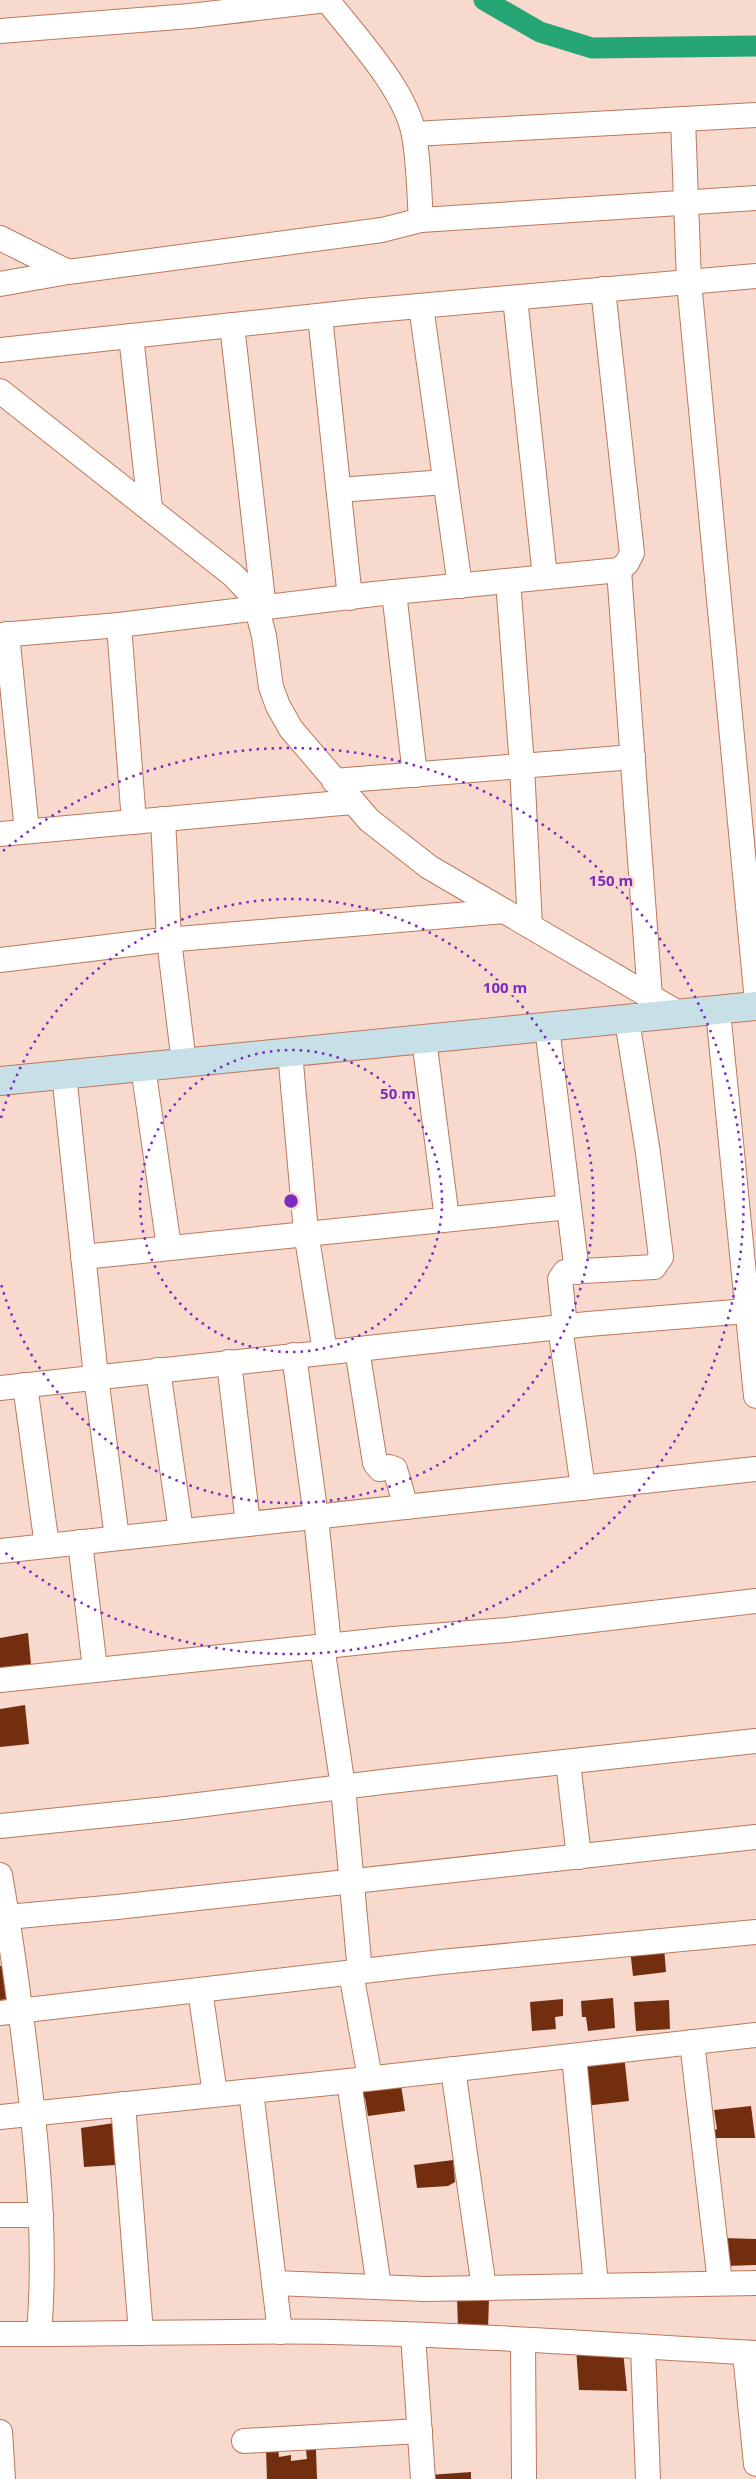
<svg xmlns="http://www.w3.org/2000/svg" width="756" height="2479" viewBox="0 0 756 2479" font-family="'Open Sans',sans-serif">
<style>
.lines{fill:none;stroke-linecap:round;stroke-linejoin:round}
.canal{stroke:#25a674;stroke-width:21}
.building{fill:#732e10}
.street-casing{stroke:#bc785d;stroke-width:26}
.secondary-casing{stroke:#bc785d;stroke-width:30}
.street{stroke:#fff;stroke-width:24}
.secondary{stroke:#c7e0e8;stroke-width:28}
.ring{fill:none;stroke:#7b2cbf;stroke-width:2.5;stroke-dasharray:2.5 5}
.centre{fill:#7b2cbf;stroke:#f7d9cd;stroke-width:2.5}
.ring-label{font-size:15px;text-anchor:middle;font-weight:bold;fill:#7b2cbf;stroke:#f7d9cd;stroke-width:5;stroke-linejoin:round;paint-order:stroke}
</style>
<rect width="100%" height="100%" fill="#f7d9cd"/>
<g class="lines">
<!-- canal -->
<polyline class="canal" points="484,0 540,32 592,48 756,46"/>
</g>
<!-- building -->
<g class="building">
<polygon points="28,1633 31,1665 0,1670 0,1638"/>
<polygon points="25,1705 29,1744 0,1747 0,1709"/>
<polygon points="664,1947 666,1972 633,1976 630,1949"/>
<polygon points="0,1966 6,1966 10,1999 0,2000"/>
<polygon points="613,1998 615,2028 588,2031 586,2017 582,2017 581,2001"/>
<polygon points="563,1999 563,2016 555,2017 556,2029 532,2031 530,2002"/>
<polygon points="669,2000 670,2029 636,2031 634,2002"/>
<polygon points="624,2055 629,2101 584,2106 582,2060"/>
<polygon points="400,2078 405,2111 368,2116 365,2098 358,2099 356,2082"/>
<polygon points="751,2106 755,2138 710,2138 709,2132 717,2129 714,2110"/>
<polygon points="114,2123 116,2165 84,2167 81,2128"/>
<polygon points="453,2160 455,2182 448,2186 417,2188 414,2165"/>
<polygon points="722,2238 756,2239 756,2265 725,2266"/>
<polygon points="457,2297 489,2297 488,2329 458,2328"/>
<polygon points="576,2348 623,2351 627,2391 579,2390"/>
<polygon points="278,2447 279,2457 291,2455 291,2461 307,2459 306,2450 316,2450 317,2479 267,2479 266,2449"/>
<polygon points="471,2472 471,2479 429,2479 429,2475"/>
</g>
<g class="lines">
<!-- street casing -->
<g class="street-casing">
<g id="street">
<polyline points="0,31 190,16 327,0"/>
<polyline points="683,119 689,282 756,991"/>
<polyline points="414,134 756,115"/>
<polyline points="421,220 756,198"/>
<polyline points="0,238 68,272"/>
<path d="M 0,284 L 68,272 L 382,230 L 421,220 C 419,192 419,163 414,135 C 406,90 355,36 327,0"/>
<polyline points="515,298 545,577"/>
<polyline points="421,306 460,586"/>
<polyline points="320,316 350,598"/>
<polyline points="232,325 264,609"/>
<polyline points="131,336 150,508"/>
<polyline points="0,350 363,311 756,276"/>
<polyline points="0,391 233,575 249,592 257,609 264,636 271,687 278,706 291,729 369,820 429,867 680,1014"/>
<polyline points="339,490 445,482"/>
<polyline points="619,570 650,997"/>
<polyline points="508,581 522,766 530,926"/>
<polyline points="394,592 415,775"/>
<polyline points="119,625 134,822"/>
<polyline points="7,634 27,831"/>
<polyline points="0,635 119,625 374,594 619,570 627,563 632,553 603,289"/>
<polyline points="334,781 633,757"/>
<polyline points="163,819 169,940 184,1063"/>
<polyline points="0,834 352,802"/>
<polyline points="0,960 155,941 504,911"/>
<polyline points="718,1011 756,1396"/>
<polyline points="547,1027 577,1272"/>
<polyline points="424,1039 447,1219"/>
<polyline points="290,1052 306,1232 325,1352"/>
<polyline points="143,1067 169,1247"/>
<polyline points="64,1074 96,1377 117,1538"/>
<polyline points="83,1257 569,1207"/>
<polyline points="565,1326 560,1279 565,1272 654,1267 661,1257 648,1153 627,1020"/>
<polyline points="560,1327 583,1488"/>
<polyline points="357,1349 375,1463 380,1469 389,1467 395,1469 406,1507"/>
<polyline points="294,1355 316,1517 329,1645"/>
<polyline points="229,1362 248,1524"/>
<polyline points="158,1370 181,1531"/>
<polyline points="25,1385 47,1546"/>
<polyline points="0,1388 588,1324 747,1311"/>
<polyline points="80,1542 95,1669"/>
<polyline points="0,1551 756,1469"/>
<polyline points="322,1646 343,1787 360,1972"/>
<polyline points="0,1680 393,1639 507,1630 756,1601"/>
<polyline points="568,1762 579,1857"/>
<polyline points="0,1826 166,1809 390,1781 756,1741"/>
<path d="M 0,1875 C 12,1943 21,2012 29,2081 C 39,2166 46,2250 39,2334"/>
<polyline points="7,1917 117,1907 756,1837"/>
<polyline points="351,1973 370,2078"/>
<polyline points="200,1990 215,2094"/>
<polyline points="0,2013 441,1962 756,1932"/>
<polyline points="692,2042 720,2283"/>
<polyline points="574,2056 596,2285"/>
<polyline points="453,2069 484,2288"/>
<polyline points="349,2081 756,2035"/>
<polyline points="251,2091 280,2332"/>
<polyline points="123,2104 141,2333"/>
<polyline points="0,2117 349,2081 379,2287"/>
<polyline points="0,2215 41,2215"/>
<polyline points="274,2283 426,2289 756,2283"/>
<path d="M 0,2334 C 110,2335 220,2330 331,2332 C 473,2335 614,2345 756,2353"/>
<polyline points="413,2335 423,2479"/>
<polyline points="523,2340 524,2479"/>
<polyline points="643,2348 648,2479"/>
<polyline points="745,2353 756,2464"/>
<polyline points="0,2432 3,2479"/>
<polyline points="244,2441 420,2431"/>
</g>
</g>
<!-- secondary casing -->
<g class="secondary-casing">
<polyline id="secondary" points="0,1081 756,1006"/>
</g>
<!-- street -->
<use href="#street" class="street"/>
<!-- secondary -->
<use href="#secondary" class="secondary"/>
</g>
<!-- distance rings -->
<g class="ring">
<circle cx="291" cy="1201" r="151"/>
<path d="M1 1118A302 302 0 1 1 1 1284"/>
<path d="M3 851A453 453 0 1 1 3 1551"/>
</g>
<circle cx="291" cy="1201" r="8" class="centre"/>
<g class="ring-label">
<text x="611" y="886">150 m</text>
<text x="505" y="993">100 m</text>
<text x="398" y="1099">50 m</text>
</g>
</svg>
